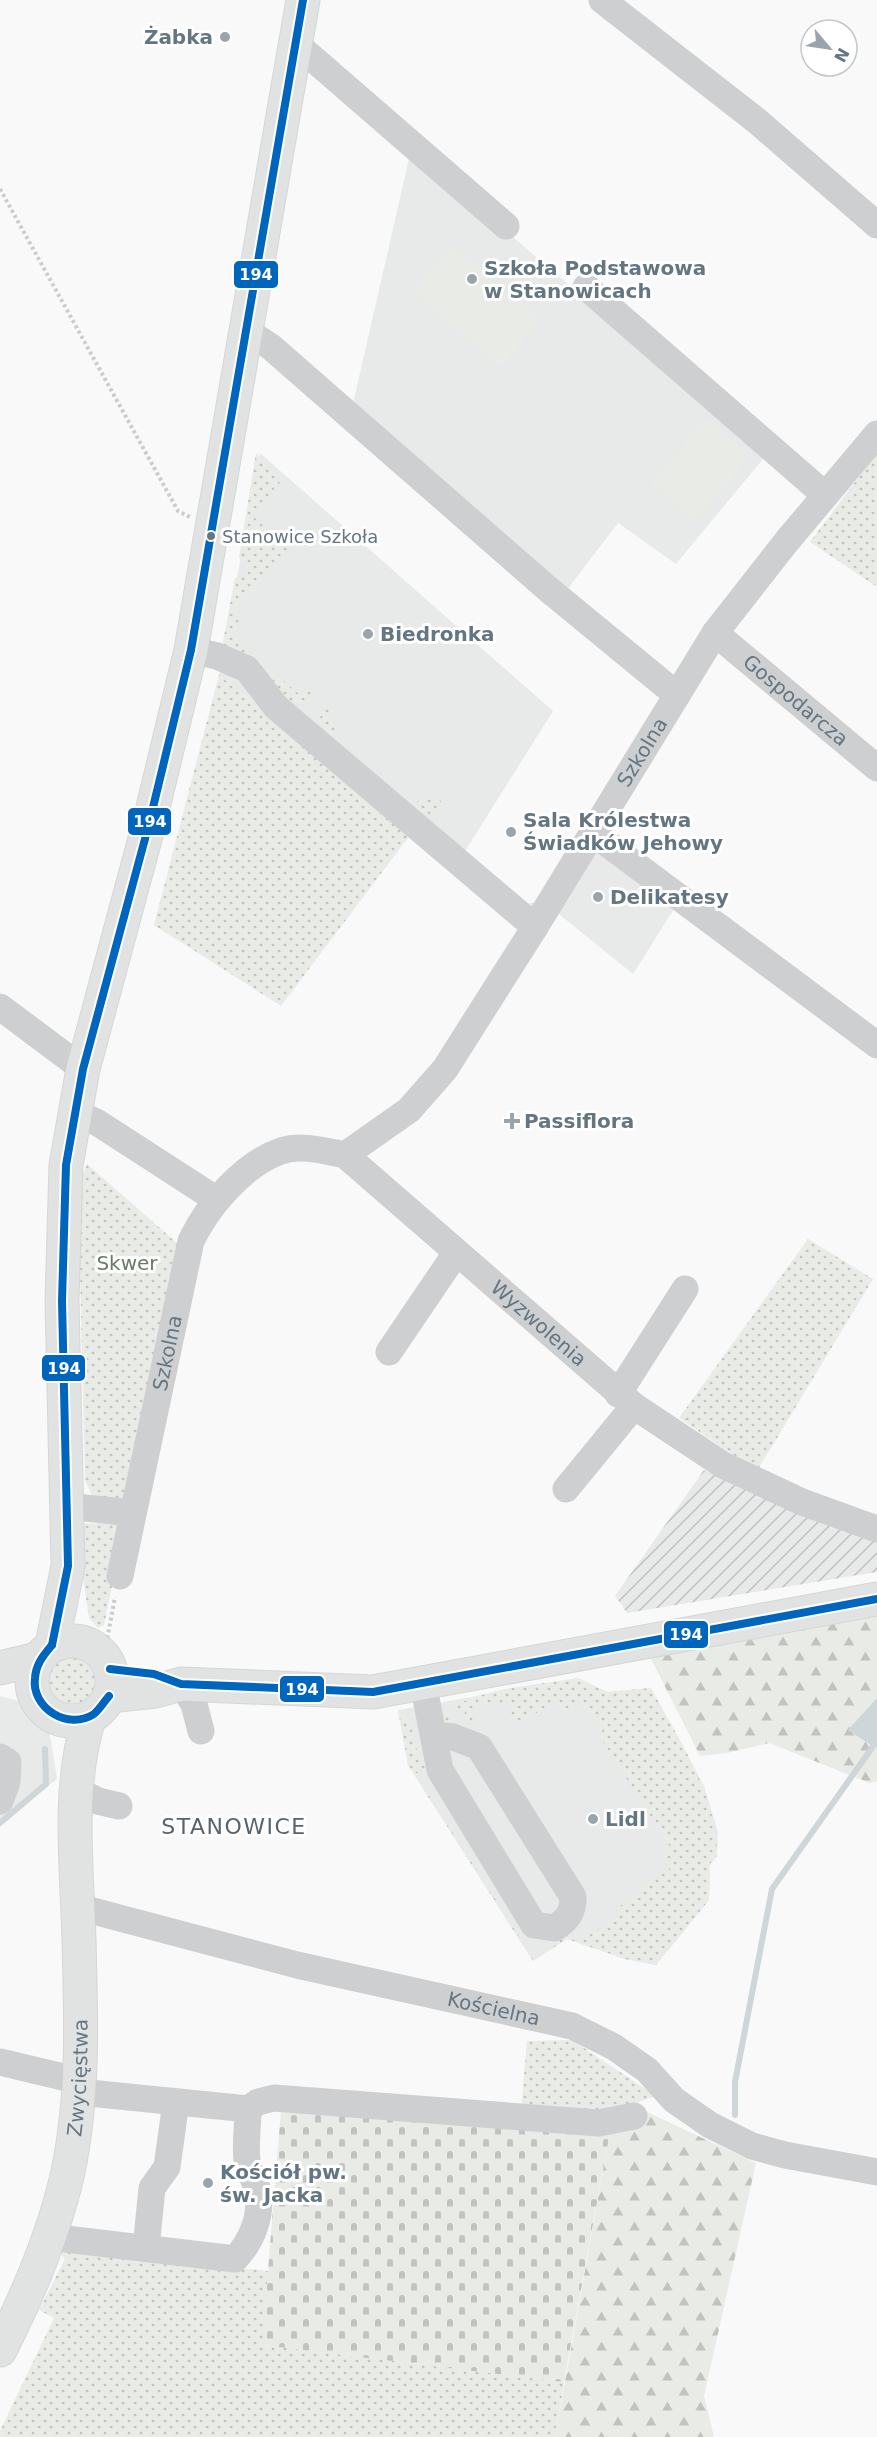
<svg xmlns="http://www.w3.org/2000/svg" width="877" height="2437" viewBox="0 0 877 2437" font-family="'DejaVu Sans',sans-serif">
<style>
.built{fill:#e8e9e9}
.industrial{fill:url(#industrial-furrows)}
.green{fill:url(#green-dots)}
.forest{fill:url(#forest-firs)}
.cemetery{fill:url(#cemetery-stones)}
.pitch{fill:#e8ebe6}
.water{fill:#ced6d9}
.lines{fill:none;stroke-linecap:round;stroke-linejoin:round}
.stream{stroke:#ced6d9;stroke-width:6}
.major-casing{stroke:#d5d6d7;stroke-width:35}
.path{stroke:#cbcccd;stroke-width:4;stroke-dasharray:3 3;stroke-linecap:butt}
.minor{stroke:#cecfd0;stroke-width:27}
.major{stroke:#e1e2e2;stroke-width:33}
.bus-1-casing{stroke:#fff;stroke-width:12}
.bus-1{stroke:#0065bd;stroke-width:8}
.poi-dot{fill:#99a4ac;stroke:#fff;stroke-width:2}
.bus-dot{fill:#657683;stroke:#fff;stroke-width:2}
.labels{text-anchor:middle;stroke-width:6;stroke-linejoin:round;paint-order:stroke}
.bus-label{font-size:18px;fill:#657683;stroke:#fff;text-anchor:start}
.poi-label{font-size:20px;font-weight:bold;fill:#657683;stroke:#fff;text-anchor:start}
.street-label{font-size:20px;fill:#657683;stroke:#fff}
.park-label{font-size:20px;fill:#687a64;stroke:#fff}
.quarter-label{font-size:22px;letter-spacing:1.5px;fill:#57646e;stroke:#fff}
.line-badge{stroke:#fff;stroke-width:2}
.badge-label{font-size:16px;text-anchor:middle;font-weight:bold;fill:#fff}
</style>
<defs>
<pattern id="industrial-furrows" width="10" height="10" patternUnits="userSpaceOnUse" patternTransform="scale(1.5)"><rect width="10" height="10" fill="#e8e9e9"/><path d="M-1 1l2-2M0 10L10 0M9 11l2-2" fill="none" stroke="#c0c1c2"/></pattern>
<pattern id="green-dots" width="8" height="8" patternUnits="userSpaceOnUse" patternTransform="scale(1.5)"><rect width="8" height="8" fill="#e8ebe6"/><path d="M2 2h.1M6 6h.1" fill="none" stroke="#c0c3c0" stroke-width="1.8" stroke-linecap="round"/></pattern>
<pattern id="forest-firs" width="22" height="20" patternUnits="userSpaceOnUse" patternTransform="scale(1.5)"><rect width="22" height="20" fill="#e8ebe6"/><path d="M5 1l3.5 6h-7zM16 11l3.5 6h-7z" fill="#c0c3c0"/></pattern>
<pattern id="cemetery-stones" width="16" height="16" patternUnits="userSpaceOnUse" patternTransform="scale(1.5)"><rect width="16" height="16" fill="#e8ebe6"/><path d="M2 7V4a2 2 0 0 1 4 0v3zM10 15v-3a2 2 0 0 1 4 0v3z" fill="#c0c3c0"/></pattern>
</defs>
<rect width="100%" height="100%" fill="#f9f9f9"/>
<!-- built -->
<g class="built">
<polygon points="411,150 767,454 676,564 618,523 563,595 352,408"/>
<polygon points="260,453 553,711 462,856 519,905 537,902 521,929 219,675"/>
<polygon points="595,842 677,904 633,974 554,910"/>
<polygon points="578,1678 607,1692 651,1688 704,1786 718,1832 717,1856 710,1864 709,1900 656,1965 625,1959 567,1939 533,1961 408,1765 398,1710"/>
<polygon points="0,1696 26,1703 38,1720 49,1729 57,1779 0,1825"/>
</g>
<!-- industrial -->
<polygon class="industrial" points="704,1470 877,1541 877,1572 627,1613 615,1596"/>
<!-- green -->
<g class="green">
<polygon points="256,453 282,480 251,515 289,548 232,612 241,621 232,635 301,696 309,688 313,689 311,699 303,704 293,704 222,647 235,578 243,576 246,563 239,558"/>
<polygon points="877,453 877,587 810,542"/>
<polygon points="219,675 410,835 281,1006 154,925"/>
<path d="M 329,707 L 335,709 L 328,719 L 338,728 L 330,736 L 320,731 C 318,720 320,714 329,707 Z"/>
<polygon points="433,796 441,801 441,807 435,813 421,815 411,809 419,800 424,804"/>
<polygon points="87,1164 178,1244 123,1500 107,1500 92,1495 85,1481 78,1187"/>
<polygon points="808,1239 873,1279 757,1471 679,1418"/>
<polygon points="120,1522 119,1552 104,1625 98,1628 89,1618 80,1558 81,1524"/>
<circle cx="72" cy="1680" r="28"/>
<path d="M 578,1678 L 607,1692 L 651,1688 C 679,1741 718,1795 717,1856 L 710,1864 L 709,1900 L 656,1965 L 625,1959 L 567,1939 L 533,1961 L 408,1765 L 398,1710 L 410,1719 L 420,1765 L 426,1764 L 427,1767 L 415,1774 L 533,1958 L 566,1936 L 581,1941 L 619,1915 L 615,1909 L 640,1894 L 637,1890 L 670,1869 L 661,1854 L 671,1848 L 600,1737 L 604,1734 L 592,1714 L 589,1715 L 579,1701 L 561,1712 L 553,1702 L 520,1724 L 514,1715 L 511,1715 L 509,1702 L 471,1708 L 473,1722 L 467,1723 L 464,1710 L 448,1712 L 450,1726 L 436,1720 C 469,1687 534,1686 578,1678 Z"/>
<polygon points="572,2040 656,2096 614,2110 521,2110 527,2041"/>
<polygon points="55,2248 268,2271 263,2345 564,2382 555,2437 0,2437 0,2431 54,2318 39,2310 65,2259"/>
</g>
<!-- forest -->
<g class="forest">
<polygon points="877,1612 877,1781 870,1783 769,1743 727,1753 700,1756 649,1655"/>
<polygon points="647,2112 756,2163 704,2396 714,2437 555,2437 610,2132"/>
</g>
<!-- cemetery -->
<polygon class="cemetery" points="281,2110 610,2132 564,2382 262,2345"/>
<!-- pitch -->
<g class="pitch">
<polygon points="453,246 540,321 500,367 412,292"/>
<polygon points="706,418 751,455 695,521 650,484"/>
</g>
<!-- water -->
<polygon class="water" points="877,1698 877,1744 871,1745 848,1730"/>
<g class="lines">
<!-- stream -->
<g class="stream">
<polyline points="0,1823 46,1784 45,1749"/>
<polyline points="735,2115 735,2082 772,1889 874,1745"/>
</g>
<!-- major casing -->
<g class="major-casing">
<g id="major">
<circle cx="72" cy="1681" r="40"/>
<polyline points="52,1645 68,1566 62,1301 66,1165 83,1069 149,824 191,650 303,0"/>
<polyline points="0,1668 37,1659"/>
<polyline points="109,1696 156,1691 181,1684 373,1692 877,1599"/>
<path id="s5" d="M 0,2350 C 29,2293 54,2234 68,2172 C 84,2095 81,2017 79,1940 C 77,1866 67,1789 89,1718"/>
</g>
</g>
<!-- path -->
<g class="path">
<polyline points="0,189 178,511 190,517"/>
<polyline points="104,1656 115,1597"/>
</g>
<!-- minor -->
<g class="minor">
<polyline points="602,0 757,121 877,225"/>
<polyline points="295,43 506,226"/>
<polyline points="586,287 825,495"/>
<polyline points="247,331 271,347 548,589 677,695"/>
<path id="s1" d="M 715,633 L 877,768"/>
<polyline points="191,650 217,656 247,669 276,707 535,927"/>
<polyline points="593,833 877,1045"/>
<polyline points="0,1007 83,1069"/>
<polyline points="75,1112 98,1123 217,1200"/>
<path id="s2" d="M 345,1155 L 409,1110 L 445,1069 L 535,927 L 715,633 L 787,541 L 877,434"/>
<polyline points="389,1352 456,1253"/>
<polyline points="618,1394 685,1289"/>
<polyline points="566,1489 634,1406"/>
<polyline points="66,1506 133,1513"/>
<path id="s3" d="M 120,1576 L 191,1241 C 207,1207 243,1164 281,1151 C 300,1144 325,1151 345,1155 L 634,1406 L 723,1465 L 802,1502 L 877,1529"/>
<path d="M 423,1683 L 440,1770 L 534,1925 L 555,1928 C 568,1919 573,1913 573,1897 L 479,1747 L 453,1737 L 435,1735"/>
<polyline points="181,1684 194,1704 201,1731"/>
<polyline points="0,1757 8,1762 7,1782 0,1801"/>
<polyline points="75,1789 98,1801 119,1806"/>
<path id="s4" d="M 78,1907 L 297,1965 L 572,2026 L 614,2047 L 647,2070 L 674,2100 L 710,2125 L 752,2146 L 785,2155 L 877,2172"/>
<polyline points="0,2062 80,2081"/>
<polyline points="248,2109 258,2102 274,2098 599,2123 634,2116"/>
<path d="M 49,2237 L 235,2259 C 252,2241 262,2216 258,2191 C 255,2180 248,2171 247,2160 C 245,2144 248,2125 248,2109 L 79,2092"/>
<polyline points="146,2248 152,2188 167,2167 176,2102"/>
</g>
<!-- major -->
<use href="#major" class="major"/>
<!-- bus-1 casing -->
<g class="bus-1-casing">
<g id="bus-1">
<polyline points="52,1645 68,1566 62,1301 66,1165 83,1069 149,824 191,650 303,0"/>
<path d="M 52,1645 C 43,1656 36,1664 35,1678 C 31,1708 68,1731 94,1714 C 99,1710 104,1702 109,1696"/>
<polyline points="110,1669 154,1674 181,1684 373,1692 877,1599"/>
</g>
</g>
<!-- bus-1 -->
<use href="#bus-1" class="bus-1"/>
</g>
<!-- markers -->
<g class="poi-dot">
<circle cx="225" cy="37" r="6"/>
<circle cx="472" cy="279" r="6"/>
<circle cx="368" cy="634" r="6"/>
<circle cx="511" cy="832" r="6"/>
<circle cx="598" cy="897" r="6"/>
<path d="M509 1112h6v6h6v6h-6v6h-6v-6h-6v-6h6z"/>
<circle cx="593" cy="1819" r="6"/>
<circle cx="208" cy="2183" r="6"/>
</g>
<circle class="bus-dot" cx="211" cy="536" r="5"/>
<g class="labels">
<!-- bus labels -->
<g class="bus-label">
<text x="222" y="543">Stanowice Szkoła</text>
</g>
<!-- poi labels -->
<g class="poi-label">
<text x="213" y="44" text-anchor="end">Żabka</text>
<text x="484" y="275">Szkoła Podstawowa<tspan x="484" dy="23">w Stanowicach</tspan></text>
<text x="380" y="641">Biedronka</text>
<text x="523" y="827">Sala Królestwa<tspan x="523" dy="23">Świadków Jehowy</tspan></text>
<text x="610" y="904">Delikatesy</text>
<text x="524" y="1128">Passiflora</text>
<text x="605" y="1826">Lidl</text>
<text x="220" y="2179">Kościół pw.<tspan x="220" dy="23">św. Jacka</tspan></text>
</g>
<!-- street labels -->
<g class="street-label">
<text dy="7" stroke="none"><textPath href="#s1" startOffset="105">Gospodarcza</textPath></text>
<text dy="7" stroke="none"><textPath href="#s2" startOffset="506">Szkolna</textPath></text>
<text dy="7" stroke="none"><textPath href="#s3" startOffset="794">Wyzwolenia</textPath></text>
<text dy="7" stroke="none"><textPath href="#s3" startOffset="228">Szkolna</textPath></text>
<text dy="7" stroke="none"><textPath href="#s4" startOffset="428">Kościelna</textPath></text>
<text dy="7" stroke="none"><textPath href="#s5" startOffset="286">Zwycięstwa</textPath></text>
</g>
<!-- park labels -->
<g class="park-label">
<text x="127" y="1270">Skwer</text>
</g>
<!-- quarter labels -->
<g class="quarter-label">
<text x="234" y="1834">STANOWICE</text>
</g>
</g>
<g class="line-badge">
<rect x="233" y="260" width="46" height="29" rx="6" fill="#0065bd"/>
<rect x="127" y="807" width="45" height="29" rx="6" fill="#0065bd"/>
<rect x="41" y="1354" width="45" height="28" rx="6" fill="#0065bd"/>
<rect x="663" y="1620" width="46" height="29" rx="6" fill="#0065bd"/>
<rect x="279" y="1675" width="46" height="28" rx="6" fill="#0065bd"/>
</g>
<g class="badge-label">
<text x="256" y="280">194</text>
<text x="150" y="827">194</text>
<text x="64" y="1374">194</text>
<text x="686" y="1640">194</text>
<text x="302" y="1695">194</text>
</g>
<!-- north arrow -->
<g transform="translate(829 48) rotate(119)"><circle r="28" fill="#ffffff" stroke="#c1c8cd" stroke-width="1.5"/>
<path d="M0-4.5L10 22L0 15L-10 22Z" fill="#99a4ac"/>
<text y="-9" font-size="16" font-weight="bold" text-anchor="middle" fill="#657683">N</text>
</g>
</svg>
